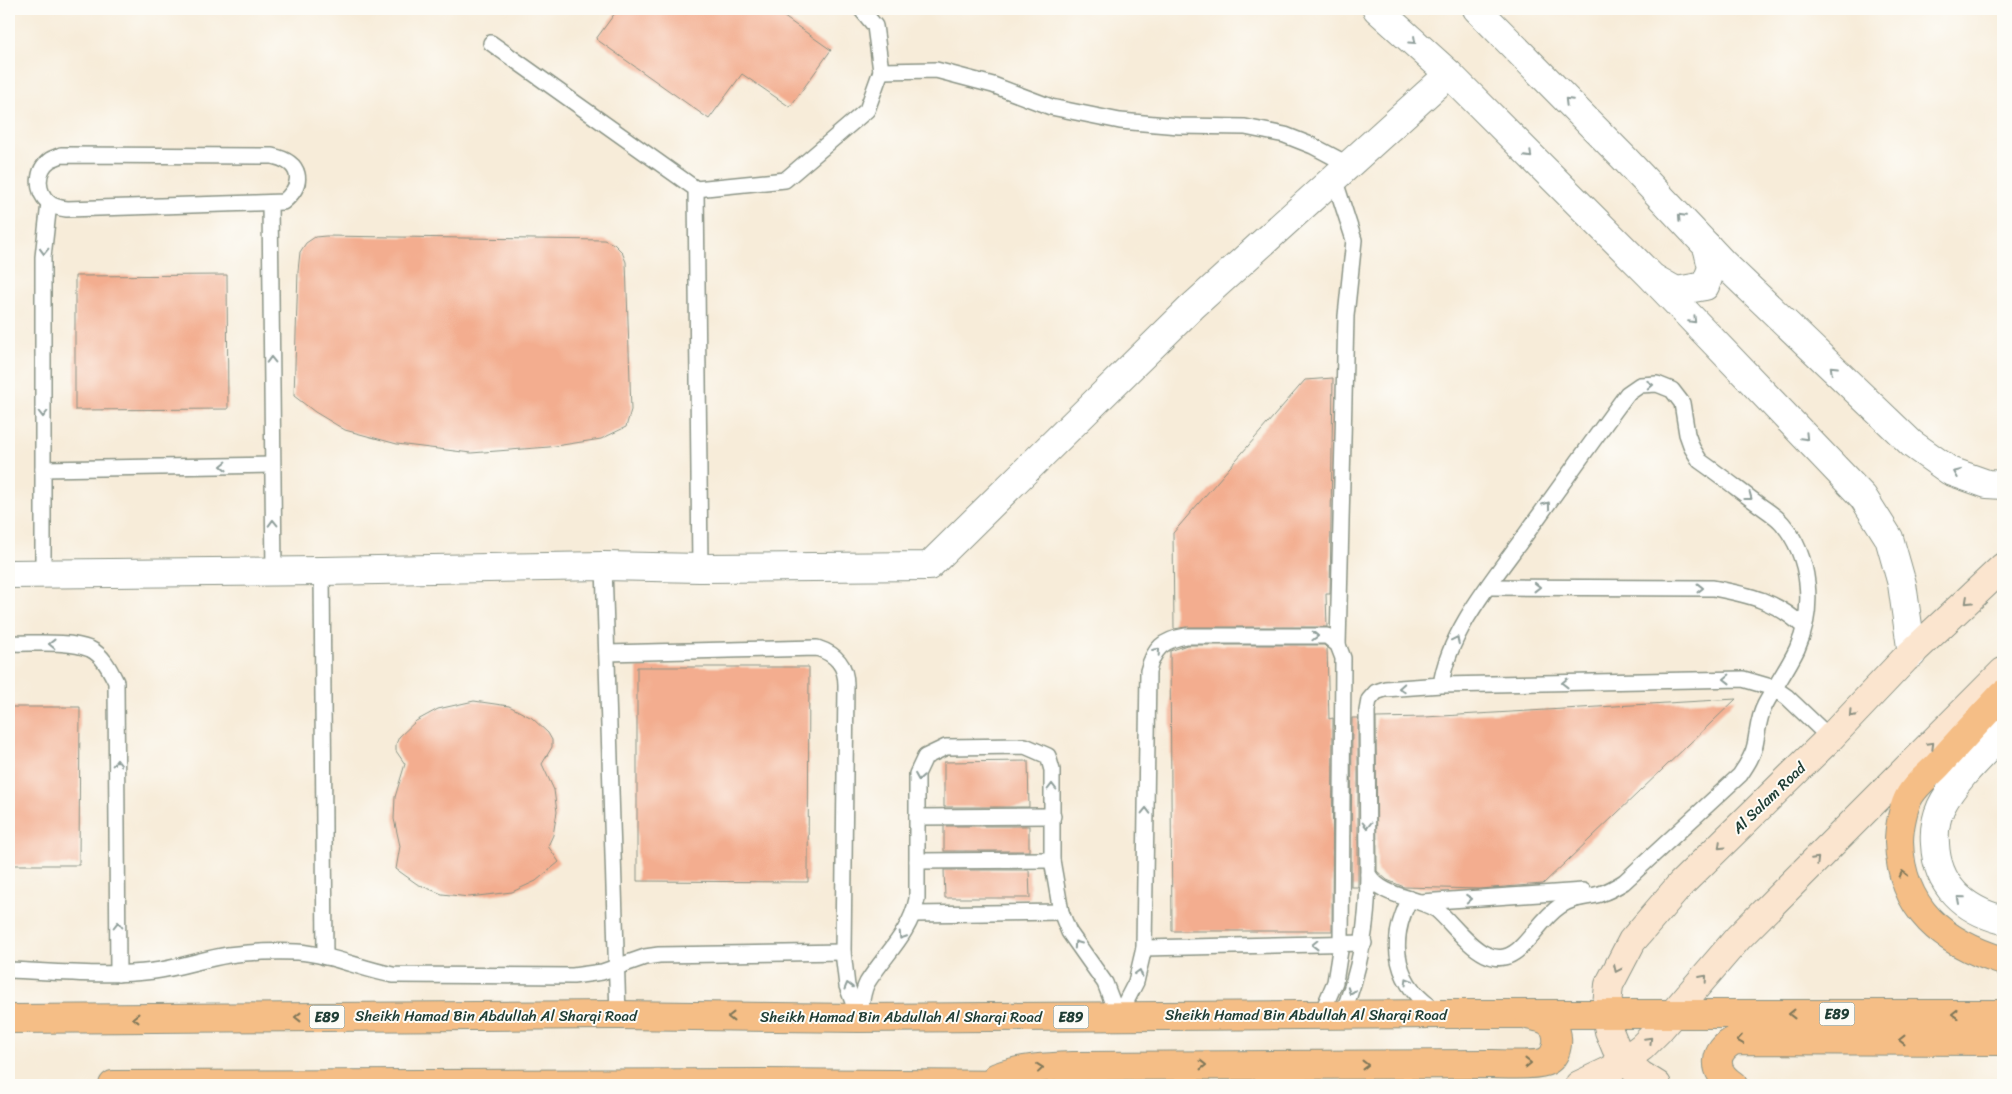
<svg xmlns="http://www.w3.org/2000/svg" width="2012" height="1094" viewBox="0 0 2012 1094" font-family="Sriracha,sans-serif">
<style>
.building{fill:#f3ad8f}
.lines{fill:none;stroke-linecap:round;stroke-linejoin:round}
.service-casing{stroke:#8b9486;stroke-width:18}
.minor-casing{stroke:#8b9486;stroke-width:30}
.tertiary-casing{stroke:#8b9486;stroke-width:30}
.secondary-casing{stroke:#8b9486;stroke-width:30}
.trunk-casing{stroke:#8b9486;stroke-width:30}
.service{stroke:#fff;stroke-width:15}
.minor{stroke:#fff;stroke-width:28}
.tertiary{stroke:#fff;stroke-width:28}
.secondary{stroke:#fbe5cf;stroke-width:28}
.trunk{stroke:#f5be86;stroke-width:28}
.oneway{stroke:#8f9e9a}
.oneway2{stroke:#8d9182}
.oneway3{stroke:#7f7759}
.labels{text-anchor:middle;stroke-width:4;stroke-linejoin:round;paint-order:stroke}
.shield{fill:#fdfcf7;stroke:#62766e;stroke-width:1}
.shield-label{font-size:14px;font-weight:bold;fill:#1f3d34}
.street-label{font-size:15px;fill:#1f3d34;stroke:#fdfcf7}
</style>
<rect width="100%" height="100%" fill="#fdfcf7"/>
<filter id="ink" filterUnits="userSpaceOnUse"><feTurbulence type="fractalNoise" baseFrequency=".02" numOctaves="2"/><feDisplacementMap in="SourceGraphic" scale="10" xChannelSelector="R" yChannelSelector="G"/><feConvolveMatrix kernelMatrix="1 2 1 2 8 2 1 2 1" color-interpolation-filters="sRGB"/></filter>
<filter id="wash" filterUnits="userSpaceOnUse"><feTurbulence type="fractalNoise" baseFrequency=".0096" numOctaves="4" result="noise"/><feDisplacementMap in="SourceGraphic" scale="20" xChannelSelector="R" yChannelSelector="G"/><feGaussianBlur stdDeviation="1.12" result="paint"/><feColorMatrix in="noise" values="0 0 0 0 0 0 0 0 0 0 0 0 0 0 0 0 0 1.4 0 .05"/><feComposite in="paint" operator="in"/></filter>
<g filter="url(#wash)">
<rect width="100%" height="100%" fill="#f7ecd9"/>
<g id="blocks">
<!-- building -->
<g class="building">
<polygon points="618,9 773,9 831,50 790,107 742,74 709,119 596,39"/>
<polygon points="326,236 604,240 614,244 622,252 626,262 631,410 626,427 601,439 549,447 471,453 397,444 345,430 315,412 294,396 298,271 300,252 306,243 315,237"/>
<polygon points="227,275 228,409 75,410 75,276"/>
<polygon points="1333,378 1330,594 1326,594 1327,627 1186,627 1174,629 1173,533 1305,380"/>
<polygon points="1187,645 1324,645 1327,648 1329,719 1333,718 1332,931 1172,931 1170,651"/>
<polygon points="637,667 809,667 808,882 637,881"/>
<polygon points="1736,699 1543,884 1479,889 1404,887 1387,880 1377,871 1376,718 1425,717"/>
<polygon points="474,701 509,706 532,718 548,733 552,740 552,747 542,764 554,790 557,812 553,835 548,846 559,862 536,881 512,892 469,897 442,894 417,884 396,869 400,846 394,819 395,797 405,764 396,751 396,744 399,737 416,721 438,709"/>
<polygon points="9,707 80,707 79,865 9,865"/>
<polygon points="1352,718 1358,718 1358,887 1351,887"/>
<polygon points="1028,761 1029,807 944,807 944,762"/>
<rect x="944" y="826" width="85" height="25"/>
<polygon points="944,870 1029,870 1030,898 945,898"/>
</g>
</g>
</g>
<g filter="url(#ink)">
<use href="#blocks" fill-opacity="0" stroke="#8b9486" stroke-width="1"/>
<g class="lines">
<!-- service casing -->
<g class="service-casing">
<g id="service">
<polyline points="491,43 696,189 700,568"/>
<polyline points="881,71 936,70 993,85 1051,107 1120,121 1179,126 1245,127 1285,135 1313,146 1349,165"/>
<path d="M 61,155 L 272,156 C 301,162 306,183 283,202 L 67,209 C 60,208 53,207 48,202 C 36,191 36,170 50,160 C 53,158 58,157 61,155 Z"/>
<polyline points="1334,178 1354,240 1346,316 1338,645"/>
<polyline points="696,189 785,180 867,110 881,71 875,26 861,9"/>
<polyline points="270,203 274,572"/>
<polyline points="43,469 272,465"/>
<polyline points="604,566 618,1015"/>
<polyline points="322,571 325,957"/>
<polyline points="43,574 43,257 49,203"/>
<path d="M 1489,587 L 1713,588 C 1750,595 1776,601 1804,627"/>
<path d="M 9,643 C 32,644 68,640 90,649 C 103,655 110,670 116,682 L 118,974"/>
<path d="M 607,653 L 817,648 C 836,654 846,665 846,685 L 843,952 L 847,986 L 859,1018"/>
<path d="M 1441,685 C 1448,632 1495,577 1526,534 C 1560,487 1593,440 1627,394 L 1640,385 L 1657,384 L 1672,390 L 1682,403 L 1687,434 L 1692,448 L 1700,461 C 1720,475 1739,490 1758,504 C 1766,510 1776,516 1782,523 C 1811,557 1815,609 1797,649 C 1788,668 1775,686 1765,705 C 1758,718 1758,731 1755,745 C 1753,756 1746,766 1740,775 L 1624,882 C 1616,887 1609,891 1600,894 C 1586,898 1572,897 1560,906 C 1545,916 1535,933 1523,945 C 1490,981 1460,930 1437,910 C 1415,896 1382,898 1368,874 L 1367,711 L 1369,700 L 1376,692 L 1385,689 L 1441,685 L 1743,679 L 1774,688 L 1787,697 L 1830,738"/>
<polyline points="917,817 1053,816"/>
<polyline points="917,861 1052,860"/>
<path d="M 1410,899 C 1387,942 1395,987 1439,1012"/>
<polyline points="1421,902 1583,891"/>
<polyline points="914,914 1061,912"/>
<polyline points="1144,948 1364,943"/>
<path d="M 9,970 C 57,972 106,977 154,971 C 179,968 203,959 228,955 C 251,952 274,951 297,952 C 330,954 361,969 393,975 L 573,976 L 602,972 L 645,957 L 659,955 L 843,952"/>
<path d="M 1342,1015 C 1361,969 1368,924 1368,874"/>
<path d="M 1118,1017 L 1136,982 L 1144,948 L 1148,671 C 1154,648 1163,640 1186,636 L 1327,636 L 1338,645 L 1343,658 L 1341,944 L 1335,982 L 1321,1015"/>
<path d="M 859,1018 C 861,1007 862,992 867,983 C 885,954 910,934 917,899 L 917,774 L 925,757 L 946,747 L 1025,746 L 1048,756 L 1052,770 L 1052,860 L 1061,912 L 1069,932 L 1105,983 L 1118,1017"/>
</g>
</g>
<!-- minor casing -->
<g class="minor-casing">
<g id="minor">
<polyline points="9,574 322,571 604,566 700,568 929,566 1192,307 1449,74"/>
<path d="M 2003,733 C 1983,754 1954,780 1941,807 C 1936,818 1934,831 1935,844 C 1937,886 1964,910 2003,920"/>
</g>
</g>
<!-- tertiary casing -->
<g class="tertiary-casing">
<g id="tertiary">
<polyline points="1377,9 1449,74 1650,275 1863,497 1889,538 1902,584 1912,654"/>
<polyline points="1477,9 1623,157 1723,263 1912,444 1950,471 1987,484 2003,485"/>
<polyline points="1655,279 1676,291 1705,286 1712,268 1707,246"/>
</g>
</g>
<!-- secondary casing -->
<g class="secondary-casing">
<g id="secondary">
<polyline points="1579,1085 1611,1070 1642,1047 1658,1031 1738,938 2003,672"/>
<polyline points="1657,1085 1641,1075 1625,1061 1616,1048 1609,1031 1606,1015 1609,985 1632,941 1681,884 1830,738 1905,659 2003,567"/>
</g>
</g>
<!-- trunk casing -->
<g class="trunk-casing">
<g id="trunk">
<path d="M 2003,694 C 1982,717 1960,740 1939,764 C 1930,774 1917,783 1910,795 C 1903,806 1899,829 1899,842 C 1901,910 1944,943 2003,961"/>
<polyline points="9,1019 618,1015 859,1018 1443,1014 2003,1014"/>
<path d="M 997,1077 C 1022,1068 1047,1067 1073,1066 L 1492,1064 C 1502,1064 1539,1066 1547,1061 C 1559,1055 1561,1031 1550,1023 C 1545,1018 1535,1017 1528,1015"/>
<polyline points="113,1085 767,1083 1023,1085"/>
<path d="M 1733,1085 C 1712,1071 1713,1051 1735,1040 L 2003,1041"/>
</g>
</g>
<!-- service -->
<use href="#service" class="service"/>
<!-- minor -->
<use href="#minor" class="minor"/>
<!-- tertiary -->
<use href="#tertiary" class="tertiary"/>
<!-- secondary -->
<use href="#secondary" class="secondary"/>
<!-- trunk -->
<use href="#trunk" class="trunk"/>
</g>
<!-- one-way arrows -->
<defs><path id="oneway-chevron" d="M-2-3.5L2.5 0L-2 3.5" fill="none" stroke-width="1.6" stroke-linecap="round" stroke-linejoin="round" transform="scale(1.25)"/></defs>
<g class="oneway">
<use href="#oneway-chevron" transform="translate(1413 41) rotate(42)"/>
<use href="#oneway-chevron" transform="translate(1568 101) rotate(-135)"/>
<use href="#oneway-chevron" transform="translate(1529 155) rotate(45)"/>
<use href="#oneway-chevron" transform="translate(1681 217) rotate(-133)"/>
<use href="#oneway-chevron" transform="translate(44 251) rotate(92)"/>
<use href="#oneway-chevron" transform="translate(1693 320) rotate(46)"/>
<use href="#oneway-chevron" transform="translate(271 360) rotate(-91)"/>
<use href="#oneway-chevron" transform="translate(1833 369) rotate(-136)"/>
<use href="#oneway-chevron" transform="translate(1650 385) rotate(-3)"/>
<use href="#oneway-chevron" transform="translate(43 414) rotate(90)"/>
<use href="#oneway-chevron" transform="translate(1805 437) rotate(46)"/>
<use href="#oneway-chevron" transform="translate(224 466) rotate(179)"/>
<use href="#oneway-chevron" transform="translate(1957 473) rotate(-158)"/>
<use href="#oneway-chevron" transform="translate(1749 497) rotate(37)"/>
<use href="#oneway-chevron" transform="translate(1547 505) rotate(-54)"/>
<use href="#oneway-chevron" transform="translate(273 523) rotate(-91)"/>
<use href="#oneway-chevron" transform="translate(1537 587)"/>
<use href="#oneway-chevron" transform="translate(1700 588)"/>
<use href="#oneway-chevron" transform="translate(1315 636) rotate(2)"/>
<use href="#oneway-chevron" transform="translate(1456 640) rotate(-64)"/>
<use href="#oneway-chevron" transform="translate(52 644) rotate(-179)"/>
<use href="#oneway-chevron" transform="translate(1157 651) rotate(-49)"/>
<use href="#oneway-chevron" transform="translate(1727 679) rotate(179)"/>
<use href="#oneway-chevron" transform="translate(1565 683) rotate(179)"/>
<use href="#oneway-chevron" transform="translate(1402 688) rotate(177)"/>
<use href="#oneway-chevron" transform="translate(117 763) rotate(-90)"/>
<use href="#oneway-chevron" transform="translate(919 777) rotate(99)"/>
<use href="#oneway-chevron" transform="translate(1052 787) rotate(-90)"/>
<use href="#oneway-chevron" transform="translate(1146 811) rotate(-89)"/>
<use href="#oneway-chevron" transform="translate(1367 825) rotate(90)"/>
<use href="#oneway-chevron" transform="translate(1469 899) rotate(-4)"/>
<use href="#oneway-chevron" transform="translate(1960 899) rotate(-139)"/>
<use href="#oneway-chevron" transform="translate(118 925) rotate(-90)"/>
<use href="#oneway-chevron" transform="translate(902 936) rotate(123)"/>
<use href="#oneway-chevron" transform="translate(1077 944) rotate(-125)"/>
<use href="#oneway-chevron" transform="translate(1315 945) rotate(179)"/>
<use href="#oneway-chevron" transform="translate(1139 973) rotate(-74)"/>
<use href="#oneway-chevron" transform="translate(1408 981) rotate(-121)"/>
<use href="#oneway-chevron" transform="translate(848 986) rotate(-105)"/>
<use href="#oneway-chevron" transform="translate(1351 991) rotate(110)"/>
</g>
<g class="oneway2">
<use href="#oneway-chevron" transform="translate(1968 601) rotate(137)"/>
<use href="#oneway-chevron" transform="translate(1852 714) rotate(133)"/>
<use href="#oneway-chevron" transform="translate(1931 745) rotate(-45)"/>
<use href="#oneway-chevron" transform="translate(1721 846) rotate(136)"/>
<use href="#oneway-chevron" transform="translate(1816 860) rotate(-45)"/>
<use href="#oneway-chevron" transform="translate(1617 969) rotate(115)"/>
<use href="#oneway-chevron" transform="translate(1704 978) rotate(-49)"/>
<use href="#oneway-chevron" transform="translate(1649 1040) rotate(-45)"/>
</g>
<g class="oneway3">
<use href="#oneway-chevron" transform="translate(1903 874) rotate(-104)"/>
<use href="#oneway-chevron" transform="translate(1792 1014) rotate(180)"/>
<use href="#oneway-chevron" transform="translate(1955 1014) rotate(180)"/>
<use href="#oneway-chevron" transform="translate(298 1017) rotate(180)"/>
<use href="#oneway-chevron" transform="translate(731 1017) rotate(-180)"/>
<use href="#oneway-chevron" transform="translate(136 1018) rotate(180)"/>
<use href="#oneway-chevron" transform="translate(1740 1040) rotate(171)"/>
<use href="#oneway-chevron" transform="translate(1902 1040) rotate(-180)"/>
<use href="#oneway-chevron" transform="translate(1528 1063) rotate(-1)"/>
<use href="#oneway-chevron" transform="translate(1203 1065)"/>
<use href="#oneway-chevron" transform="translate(1365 1065)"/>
<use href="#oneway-chevron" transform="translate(1040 1068) rotate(-6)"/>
</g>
</g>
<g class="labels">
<!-- shield labels -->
<g class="shield">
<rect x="1819.5" y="1002.5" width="35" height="23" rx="4"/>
<rect x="309.5" y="1005.5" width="35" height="23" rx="4"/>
<rect x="1053.5" y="1005.5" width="35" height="23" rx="4"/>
</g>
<g class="shield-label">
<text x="1837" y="1019">E89</text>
<text x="327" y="1022">E89</text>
<text x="1071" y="1022">E89</text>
</g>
<!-- street labels -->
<g class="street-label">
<text transform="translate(1769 798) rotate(-44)" y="5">Al Salam Road</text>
<text x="1306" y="1020">Sheikh Hamad Bin Abdullah Al Sharqi Road</text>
<text x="496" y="1021">Sheikh Hamad Bin Abdullah Al Sharqi Road</text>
<text x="901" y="1022">Sheikh Hamad Bin Abdullah Al Sharqi Road</text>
</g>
</g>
<!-- margin -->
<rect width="2012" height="1094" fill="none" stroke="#fdfcf7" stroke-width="30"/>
</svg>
